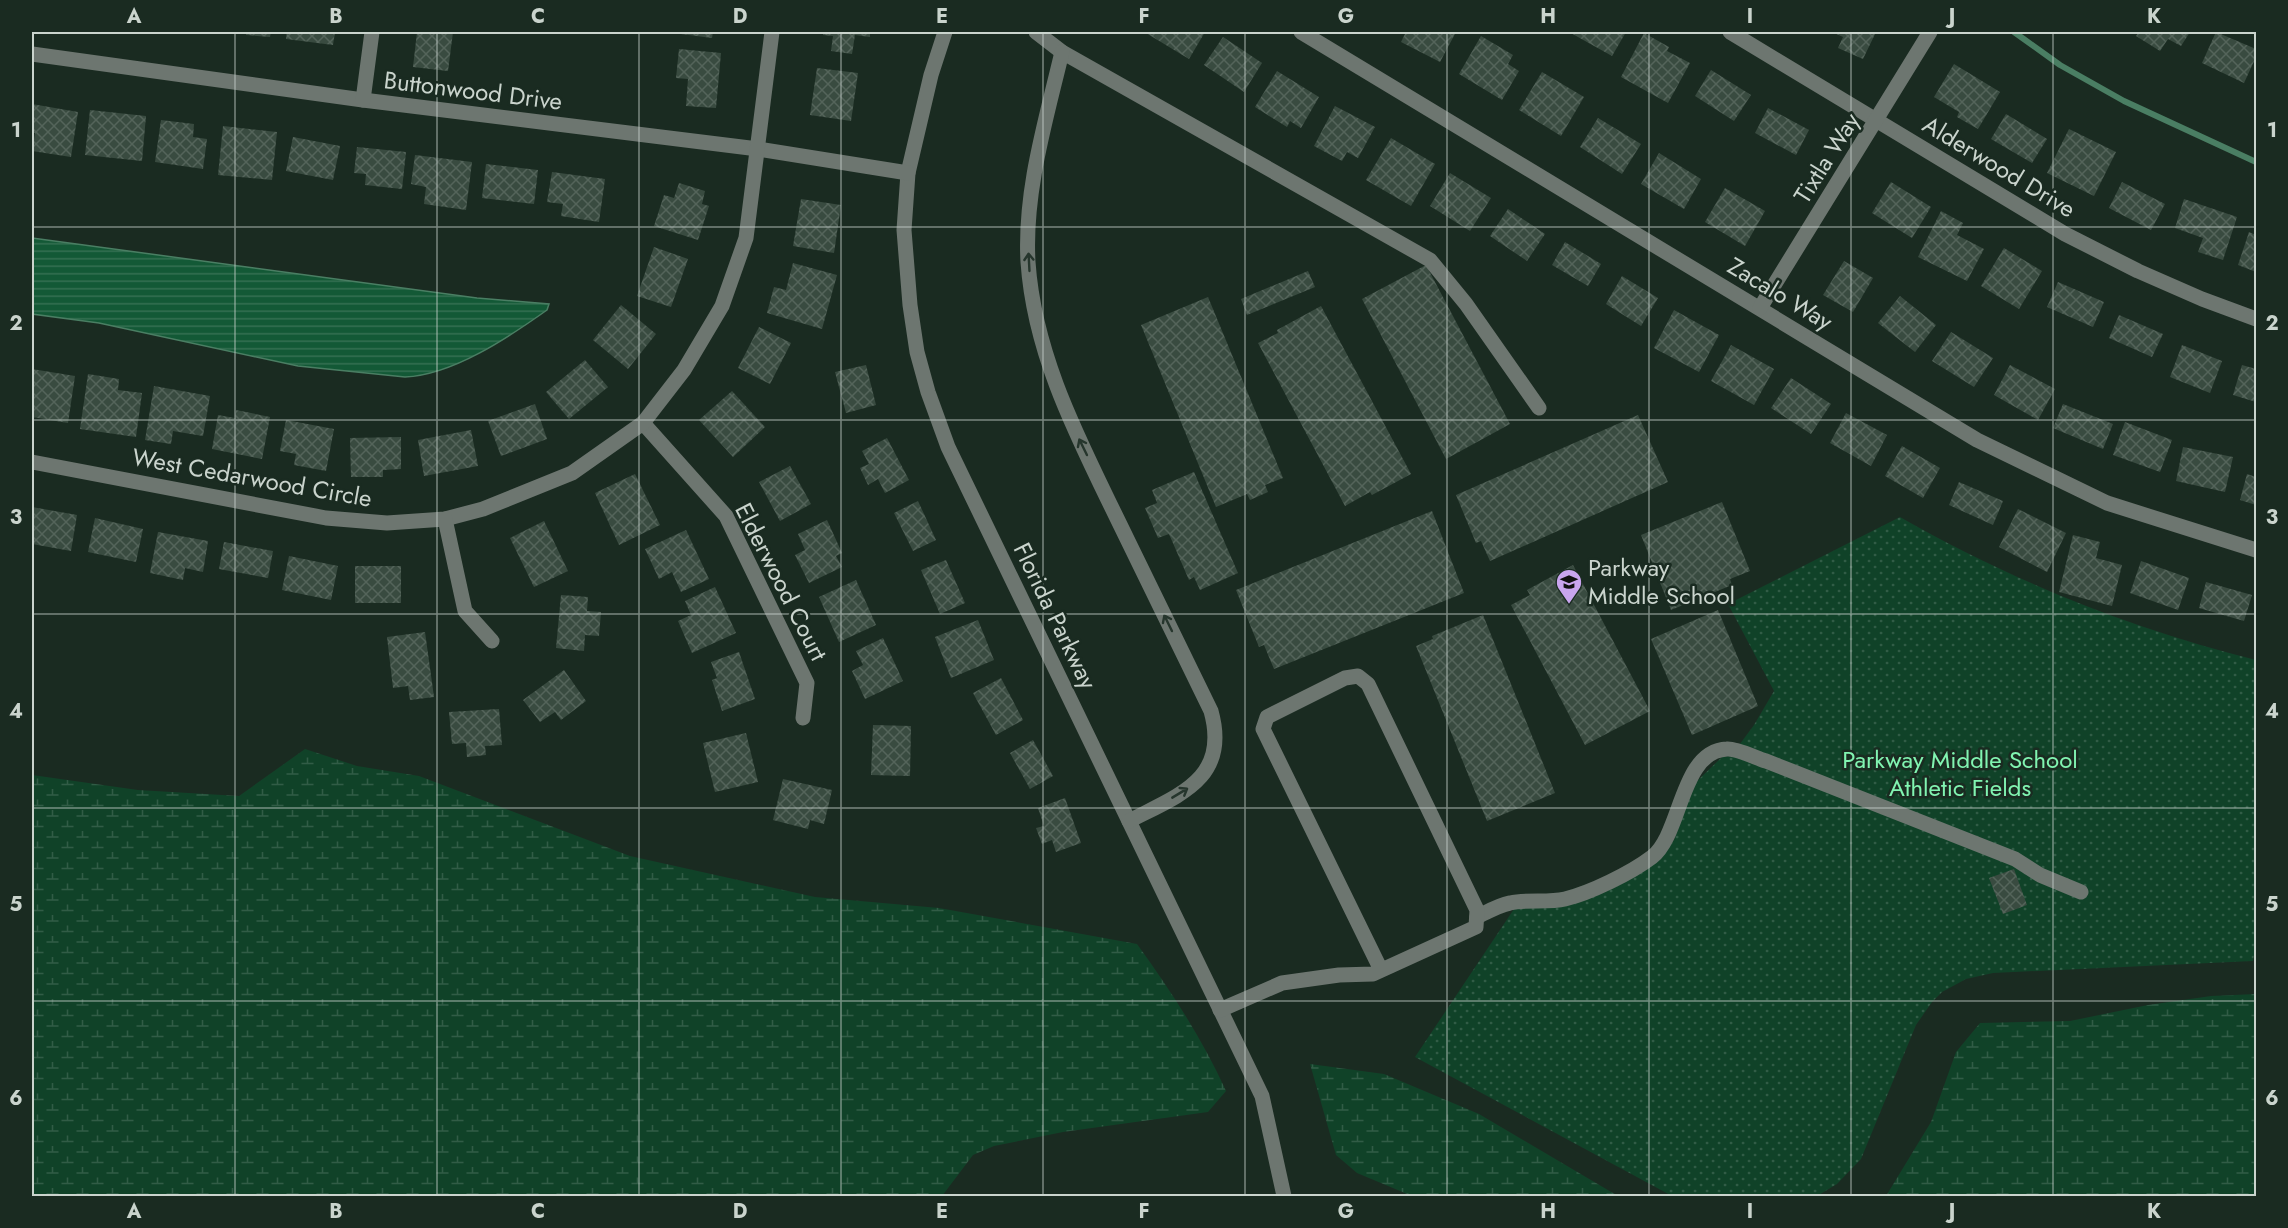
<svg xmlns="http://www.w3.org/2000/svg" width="2288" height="1228" viewBox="0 0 2288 1228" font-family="Jost,sans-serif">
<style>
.wetland{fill:url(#wetland-marsh)}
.park{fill:url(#park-dots)}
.water{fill:url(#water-rules);stroke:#4a7e63;stroke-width:1.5}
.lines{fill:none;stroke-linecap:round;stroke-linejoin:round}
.stream{stroke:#4a7e63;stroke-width:6}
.building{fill:url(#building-cross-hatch)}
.minor{stroke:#6d7670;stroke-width:15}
.oneway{stroke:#26362d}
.grid{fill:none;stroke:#cad4cd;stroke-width:1.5;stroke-opacity:0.55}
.labels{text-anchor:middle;stroke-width:5;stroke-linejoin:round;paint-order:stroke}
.street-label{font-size:24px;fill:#cad4cd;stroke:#1a2b21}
.poi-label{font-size:24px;fill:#cad4cd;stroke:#1a2b21;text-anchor:start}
.park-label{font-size:24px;fill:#81f4b1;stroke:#1a2b21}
.neatline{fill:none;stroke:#cad4cd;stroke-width:2}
.grid-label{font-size:20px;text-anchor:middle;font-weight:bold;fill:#cad4cd}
</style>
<defs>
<pattern id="wetland-marsh" width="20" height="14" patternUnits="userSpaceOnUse" patternTransform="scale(1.5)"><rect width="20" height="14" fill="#104228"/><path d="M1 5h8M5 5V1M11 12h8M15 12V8" fill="none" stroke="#315c46"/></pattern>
<pattern id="park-dots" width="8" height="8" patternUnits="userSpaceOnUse" patternTransform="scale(1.5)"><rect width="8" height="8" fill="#104228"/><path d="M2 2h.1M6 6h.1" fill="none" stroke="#315c46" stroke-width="1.8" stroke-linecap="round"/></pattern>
<pattern id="water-rules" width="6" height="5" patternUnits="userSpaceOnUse" patternTransform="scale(1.5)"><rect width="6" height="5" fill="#135936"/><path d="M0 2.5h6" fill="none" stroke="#347052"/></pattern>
<pattern id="building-cross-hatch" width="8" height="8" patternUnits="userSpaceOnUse" patternTransform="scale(1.5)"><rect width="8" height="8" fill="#394b40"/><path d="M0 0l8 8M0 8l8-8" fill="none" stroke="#54645a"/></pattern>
</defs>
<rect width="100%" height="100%" fill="#1a2b21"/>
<!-- wetland -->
<g class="wetland">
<path d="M 305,749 L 357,766 L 419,776 L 630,856 L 815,897 L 939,908 L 1137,944 C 1171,991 1202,1038 1226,1091 L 1208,1112 L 1063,1132 L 994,1146 L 973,1155 L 942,1196 L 32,1196 L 32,775 L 138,790 L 239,796 Z"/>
<polygon points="2256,994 2256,1196 1886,1196 1931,1122 1956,1052 1980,1023 2070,1021 2148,1005 2211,996"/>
<polygon points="1310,1064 1384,1074 1479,1114 1618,1196 1412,1196 1357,1173 1336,1155"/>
</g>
<!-- park -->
<path class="park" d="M 1900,517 C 2012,581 2132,629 2256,660 L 2256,943 L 2253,961 L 1993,973 L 1966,979 L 1942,992 L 1932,1002 L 1916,1025 L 1861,1159 L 1837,1184 L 1817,1196 L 1672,1196 L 1415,1057 L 1514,909 L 1659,860 L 1674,840 L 1695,783 L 1722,757 L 1731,756 L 1754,725 L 1774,691 L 1728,604 Z"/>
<!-- water -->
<path class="water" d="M 32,238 L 477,298 L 549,304 L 547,310 C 509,337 453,375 405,377 L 298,366 L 99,323 L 32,314 Z"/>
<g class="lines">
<!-- stream -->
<polyline class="stream" points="2014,32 2060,65 2124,101 2256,162"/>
</g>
<!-- building -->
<g class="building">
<polygon points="246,32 271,32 270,37 246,35"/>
<polygon points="287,32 335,32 333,45 286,39"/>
<polygon points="417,32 453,32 448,71 413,67"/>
<polygon points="682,32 713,32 712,38 681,34"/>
<polygon points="823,32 870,32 870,37 855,35 852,54 831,51 833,36 823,35"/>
<polygon points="1147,32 1205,32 1189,59 1146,33"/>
<polygon points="1406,32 1456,32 1440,62 1401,42"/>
<polygon points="1569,32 1626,32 1612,56"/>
<polygon points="1832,32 1876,32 1863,59 1838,48 1843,37"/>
<polygon points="2139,32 2190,32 2181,46 2168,39 2160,51 2136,36"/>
<polygon points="2216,32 2256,49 2256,57 2244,83 2202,63"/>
<polygon points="1644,33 1669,47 1667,51 1690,63 1668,103 1621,77"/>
<polygon points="1481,36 1513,55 1508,64 1519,71 1502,100 1459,74"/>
<polygon points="1223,37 1262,63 1244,92 1204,65"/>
<polygon points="679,49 721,53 716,108 686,106 688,79 676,78"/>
<polygon points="1954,64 2000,92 1978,129 1957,117 1959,112 1934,97"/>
<polygon points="817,68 858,73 851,121 810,115"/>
<polygon points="1711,70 1751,95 1734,121 1695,96"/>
<polygon points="1277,71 1319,97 1301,128 1290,121 1287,127 1255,107"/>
<polygon points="1542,72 1584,97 1561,136 1519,110"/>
<polygon points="32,104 78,112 71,157 32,151 35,133 32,133"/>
<polygon points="1335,106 1375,127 1358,158 1347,152 1342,161 1314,146"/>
<polygon points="1768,108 1809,130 1796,155 1755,133"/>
<polygon points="90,110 146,116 142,161 85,155"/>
<polygon points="2006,114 2047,139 2032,163 1991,139"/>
<polygon points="1598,118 1641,144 1622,174 1580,147"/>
<polygon points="161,120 194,124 193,137 207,139 203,169 155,162"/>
<polygon points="223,126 277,132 272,180 218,175"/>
<polygon points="2069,129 2116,152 2094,196 2047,173"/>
<polygon points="293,137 340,146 333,180 286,171"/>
<polygon points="1391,138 1435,164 1411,206 1366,180"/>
<polygon points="357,147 406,152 402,189 365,185 366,174 354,173"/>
<polygon points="1659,153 1701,179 1684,209 1641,184"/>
<polygon points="415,155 472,162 466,210 424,204 426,187 411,184"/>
<polygon points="486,164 538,170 534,204 482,198"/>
<polygon points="552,172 605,179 599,222 561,216 563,204 547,202"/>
<polygon points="1450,173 1491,198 1470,231 1430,206"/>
<polygon points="1891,182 1931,207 1912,238 1872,213"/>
<polygon points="2122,182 2165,204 2151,230 2109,208"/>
<polygon points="679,183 705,191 702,204 709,206 698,240 654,226 664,195 674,198"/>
<polygon points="1725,188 1765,211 1745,246 1705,222"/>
<polygon points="801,199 841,205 834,253 793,246"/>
<polygon points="2184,199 2237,217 2223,260 2198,252 2203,238 2175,228"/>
<polygon points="1508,209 1545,234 1527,261 1490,236"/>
<polygon points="1941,211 1963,223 1957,235 1984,249 1967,281 1918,257"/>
<polygon points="2249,232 2256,235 2256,272 2238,265"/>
<polygon points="1565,242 1601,264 1588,286 1552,265"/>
<polygon points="654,247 688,259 671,307 637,296"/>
<polygon points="2004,248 2042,271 2019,309 1981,286"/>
<polygon points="1844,261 1873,278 1853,312 1823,295"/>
<polygon points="793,263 837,275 822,329 767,313 774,287 786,290"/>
<polygon points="1426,265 1510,424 1446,459 1362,299"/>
<polygon points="1308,271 1315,287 1247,315 1241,299"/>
<polygon points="1622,276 1658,298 1641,326 1606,304"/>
<polygon points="2058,282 2104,302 2093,327 2047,307"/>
<polygon points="1900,296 1936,325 1915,352 1878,323"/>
<polygon points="1208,297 1283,478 1265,485 1268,492 1250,500 1247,494 1216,507 1141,325"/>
<polygon points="621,305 656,334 628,369 593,340"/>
<polygon points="1321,306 1411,474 1372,495 1370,492 1345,506 1258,343 1278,333 1277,330"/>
<polygon points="1674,310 1719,335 1699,372 1654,348"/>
<polygon points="2119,315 2163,334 2152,357 2109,338"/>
<polygon points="759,327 791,343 770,384 738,368"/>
<polygon points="1951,332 1993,358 1974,387 1932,361"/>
<polygon points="1731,345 1774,369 1754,405 1711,381"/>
<polygon points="2182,345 2222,361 2210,393 2170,377"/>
<polygon points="585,360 608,387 569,419 546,392"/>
<polygon points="866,365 876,405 846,413 835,372"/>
<polygon points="2010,365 2055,389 2038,420 1994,395"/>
<polygon points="2242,365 2256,369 2256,402 2233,395"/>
<polygon points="32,369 75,376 68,423 32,417"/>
<polygon points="88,374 119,379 118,390 142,393 136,437 80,429"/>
<polygon points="1791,378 1831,404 1811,434 1771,408"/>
<polygon points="154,386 210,396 203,436 173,431 171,444 145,440"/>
<polygon points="732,391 765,427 733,457 699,420"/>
<polygon points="535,404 547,439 501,456 488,421"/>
<polygon points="2063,404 2113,424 2103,449 2053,428"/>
<polygon points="236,410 270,417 262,459 212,449 218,415 235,418"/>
<polygon points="1846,413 1887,435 1871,466 1830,443"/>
<polygon points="1638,415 1668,482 1490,561 1481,541 1476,543 1456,495"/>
<polygon points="286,420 334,429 326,471 294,465 296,454 280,451"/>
<polygon points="2125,422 2172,440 2160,472 2113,455"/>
<polygon points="471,430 478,466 424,476 418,440"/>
<polygon points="401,437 401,469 383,470 383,477 351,477 350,438"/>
<polygon points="887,438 909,480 885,493 878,479 868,485 860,468 869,464 862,451"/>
<polygon points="1902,446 1940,468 1923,498 1885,476"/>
<polygon points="2183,447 2233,457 2225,492 2176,481"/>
<polygon points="790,466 811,504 780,521 759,482"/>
<polygon points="1194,472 1238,573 1200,590 1194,577 1189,580 1169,534 1158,538 1145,508 1157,503 1152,490"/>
<polygon points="635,474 660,525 619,545 595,493"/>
<polygon points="2247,474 2256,477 2256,505 2240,500"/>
<polygon points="1959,482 2003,501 1993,525 1949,505"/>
<polygon points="918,501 936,540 913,551 894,513"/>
<polygon points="1722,502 1750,571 1730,579 1732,585 1671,610 1641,535"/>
<polygon points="32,507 77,515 71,551 32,544"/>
<polygon points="2018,509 2066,533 2047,572 1999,547"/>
<polygon points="1432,511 1464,593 1274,669 1264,645 1259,647 1236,590"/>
<polygon points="95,518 143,529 136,562 88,552"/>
<polygon points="827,520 842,553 836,556 842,567 809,583 795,555 805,550 798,534"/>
<polygon points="544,521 568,571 534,587 510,538"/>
<polygon points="686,530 709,579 681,592 672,572 659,579 645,549"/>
<polygon points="158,532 208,541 203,572 185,568 183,580 150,573"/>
<polygon points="2073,535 2100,542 2096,558 2122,565 2112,606 2059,592"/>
<polygon points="224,542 273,551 268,578 219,569"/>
<polygon points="289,556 338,566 331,600 282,590"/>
<polygon points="946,560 965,603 940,614 921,570"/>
<polygon points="2141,561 2189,578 2178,610 2130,593"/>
<polygon points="1573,565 1650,711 1585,745 1511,605 1530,595 1527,590"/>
<rect x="355" y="566" width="46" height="37"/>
<polygon points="856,580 876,625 839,642 819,597"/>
<polygon points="2206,582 2252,595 2244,621 2199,608"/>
<polygon points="715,587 736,633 692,653 678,621 691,615 685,601"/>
<polygon points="561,595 588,597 587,611 601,612 599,636 585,635 584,651 556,648"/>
<polygon points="1718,610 1758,706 1692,735 1651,639"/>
<polygon points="1483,615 1555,793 1487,821 1416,646 1433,639 1432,636"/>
<polygon points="978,620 994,660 951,678 935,637"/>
<polygon points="425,632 434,697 410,700 408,686 393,688 387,637"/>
<polygon points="883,638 903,681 865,699 852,671 863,665 856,651"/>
<polygon points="739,652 755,699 722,711 712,680 717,678 711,662"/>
<polygon points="564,670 586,701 561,720 555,712 540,722 523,700"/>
<polygon points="1001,678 1023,720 996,735 973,693"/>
<polygon points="499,709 502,745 485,746 486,755 467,757 466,743 452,744 449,712"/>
<polygon points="873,725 911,726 910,776 871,775"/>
<polygon points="746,733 758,782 715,792 703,743"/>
<polygon points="1033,740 1053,776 1030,789 1010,753"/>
<polygon points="783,779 832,790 824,824 810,820 808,829 773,820"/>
<polygon points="1065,798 1081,843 1056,852 1052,840 1042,844 1036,828 1044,826 1038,808"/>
<polygon points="2014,869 2027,905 2003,914 1989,878"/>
</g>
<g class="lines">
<!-- minor -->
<g class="minor">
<polyline points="945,32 931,75 908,173 904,230 910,305 917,352 928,392 948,447 1262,1096 1284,1196"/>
<polyline points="1036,32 1062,52 1430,260 1466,304 1539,408"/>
<polyline points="1301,32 1977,440 2107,503 2256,550"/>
<polyline points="1730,32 2065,234 2138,271 2202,299 2256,319"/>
<path d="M 1062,52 C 1046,120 1024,191 1028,262 C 1034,350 1073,428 1111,506 C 1144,574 1178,642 1211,711 C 1230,779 1179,795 1129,821"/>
<polyline points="32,54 363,100 758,149 908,173"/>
<polyline points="363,100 372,32"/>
<polyline points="1760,308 1930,32"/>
<polyline points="643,423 726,516 807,683 803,718"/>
<polyline points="32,462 326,518 387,523 445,519 483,509 572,473 643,423 684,370 722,306 746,238 772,32"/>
<polyline points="445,519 465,611 492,641"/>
<path d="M 1477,917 C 1487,912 1499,905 1510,903 C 1528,899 1548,903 1565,899 C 1590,893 1631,873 1652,857 C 1682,834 1680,751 1727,749 C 1736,748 1756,758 1766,761 L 2015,859 L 2040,875 L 2081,892"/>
<polyline points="1220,1010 1282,983 1339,975 1373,974 1476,927 1477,910 1368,684 1358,676 1345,678 1267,717 1263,729 1381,970"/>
</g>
</g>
<!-- one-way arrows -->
<defs><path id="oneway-shaft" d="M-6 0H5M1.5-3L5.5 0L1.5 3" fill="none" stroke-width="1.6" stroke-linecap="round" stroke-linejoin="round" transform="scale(1.5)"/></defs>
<g class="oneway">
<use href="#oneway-shaft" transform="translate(1029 262) rotate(-93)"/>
<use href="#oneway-shaft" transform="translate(1083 447) rotate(-116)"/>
<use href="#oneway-shaft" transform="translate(1168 623) rotate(-116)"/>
<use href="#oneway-shaft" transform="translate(1180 793) rotate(-31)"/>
</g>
<!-- grid -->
<path class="grid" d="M 235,32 L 235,1196M 437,32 L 437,1196M 639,32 L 639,1196M 841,32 L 841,1196M 1043,32 L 1043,1196M 1245,32 L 1245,1196M 1447,32 L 1447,1196M 1649,32 L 1649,1196M 1851,32 L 1851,1196M 2053,32 L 2053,1196M 32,227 L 2256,227M 32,420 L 2256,420M 32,614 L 2256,614M 32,808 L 2256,808M 32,1001 L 2256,1001"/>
<!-- icons -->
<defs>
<g id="school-pin" transform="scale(1.35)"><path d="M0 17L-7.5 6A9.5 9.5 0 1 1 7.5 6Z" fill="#c9a5ee" stroke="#1a2b21"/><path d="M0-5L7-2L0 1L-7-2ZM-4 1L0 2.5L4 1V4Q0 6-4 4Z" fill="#111"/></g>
</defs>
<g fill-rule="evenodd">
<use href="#school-pin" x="1569" y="582"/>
</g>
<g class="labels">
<!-- street labels -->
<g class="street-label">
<text transform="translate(473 91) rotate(7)" y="8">Buttonwood Drive</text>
<text transform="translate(1827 158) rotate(-58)" y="8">Tixtla Way</text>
<text transform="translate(1999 167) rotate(31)" y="8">Alderwood Drive</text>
<text transform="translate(1780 294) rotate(31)" y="8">Zacalo Way</text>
<text transform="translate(252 478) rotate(10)" y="8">West Cedarwood Circle</text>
<text transform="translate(781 582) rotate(63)" y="8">Elderwood Court</text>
<text transform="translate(1055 616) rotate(64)" y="8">Florida Parkway</text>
</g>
<!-- poi labels -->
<g class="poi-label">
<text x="1588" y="576">Parkway<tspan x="1588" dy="28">Middle School</tspan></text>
</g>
<!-- park labels -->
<g class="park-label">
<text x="1960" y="768">Parkway Middle School<tspan x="1960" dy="28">Athletic Fields</tspan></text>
</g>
</g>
<!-- border -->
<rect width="2288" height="1228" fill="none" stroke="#1a2b21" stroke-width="66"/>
<rect x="33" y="33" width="2222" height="1162" class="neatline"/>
<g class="grid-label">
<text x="134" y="23">A</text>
<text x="336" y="23">B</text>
<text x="538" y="23">C</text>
<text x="740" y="23">D</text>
<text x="942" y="23">E</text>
<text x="1144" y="23">F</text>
<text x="1346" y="23">G</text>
<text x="1548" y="23">H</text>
<text x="1750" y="23">I</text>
<text x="1952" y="23">J</text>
<text x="2154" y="23">K</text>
<text x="16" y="137">1</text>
<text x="2272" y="137">1</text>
<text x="16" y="330">2</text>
<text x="2272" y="330">2</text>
<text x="16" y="524">3</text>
<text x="2272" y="524">3</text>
<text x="16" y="718">4</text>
<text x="2272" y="718">4</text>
<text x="16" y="911">5</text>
<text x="2272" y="911">5</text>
<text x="16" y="1105">6</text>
<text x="2272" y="1105">6</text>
<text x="134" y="1218">A</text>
<text x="336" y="1218">B</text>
<text x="538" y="1218">C</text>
<text x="740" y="1218">D</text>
<text x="942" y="1218">E</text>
<text x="1144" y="1218">F</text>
<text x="1346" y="1218">G</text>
<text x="1548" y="1218">H</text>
<text x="1750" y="1218">I</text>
<text x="1952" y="1218">J</text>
<text x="2154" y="1218">K</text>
</g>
</svg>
